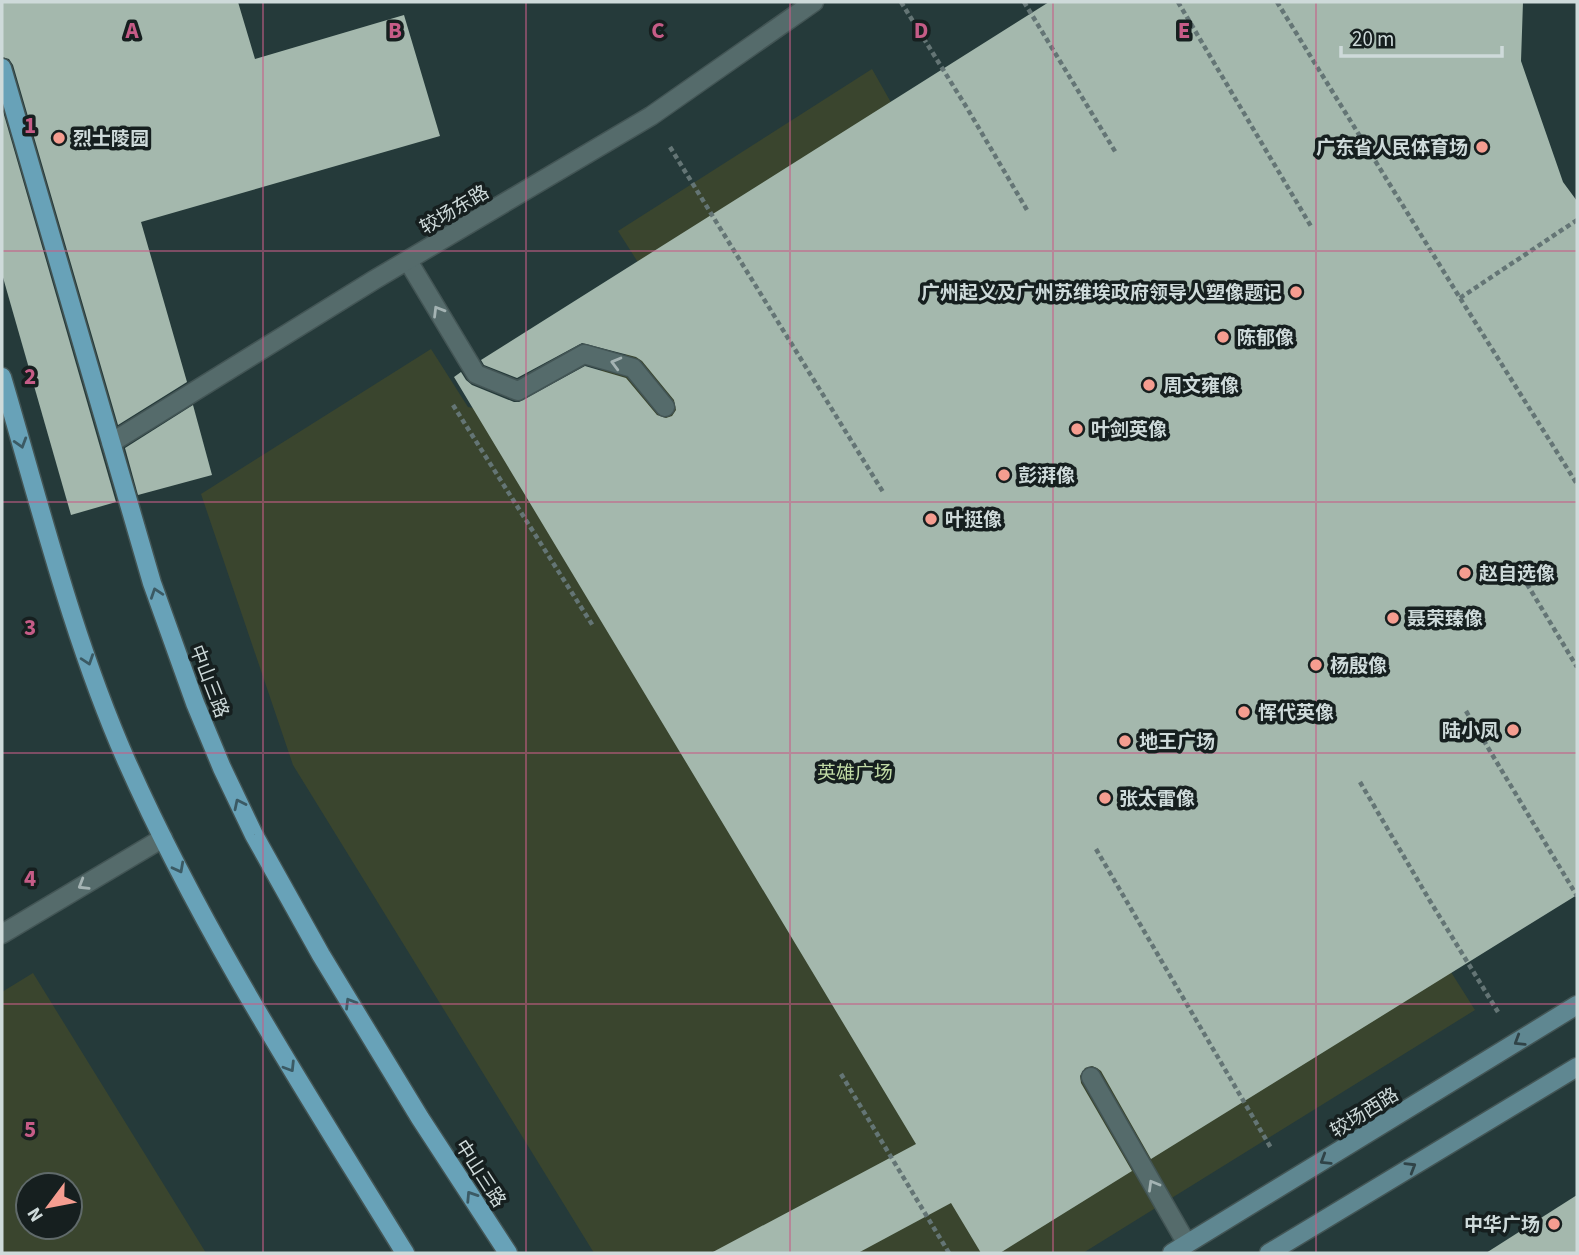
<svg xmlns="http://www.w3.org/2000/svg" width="1579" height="1255" viewBox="0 0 1579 1255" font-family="'Source Sans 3','Noto Sans SC',sans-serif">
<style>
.green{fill:#3a452e;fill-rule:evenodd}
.building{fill:#a4b8ad}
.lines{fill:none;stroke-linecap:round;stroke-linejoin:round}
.lane-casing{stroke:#435555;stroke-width:21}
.street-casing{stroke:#435555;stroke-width:21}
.secondary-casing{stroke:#435555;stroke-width:21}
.primary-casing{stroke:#435555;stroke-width:21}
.path{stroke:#647575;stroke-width:4.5;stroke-dasharray:5 3.5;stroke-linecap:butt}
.lane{stroke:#556b6b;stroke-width:18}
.street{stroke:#556b6b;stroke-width:18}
.secondary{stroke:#5f8791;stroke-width:18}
.primary{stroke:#68a2b8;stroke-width:18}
.oneway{stroke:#a4b3b3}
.oneway2{stroke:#3b5a64}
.oneway3{stroke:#304347}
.grid{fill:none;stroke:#c65c87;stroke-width:2;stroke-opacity:0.55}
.poi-dot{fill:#f59d90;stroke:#161f1f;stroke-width:2.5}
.labels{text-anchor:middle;stroke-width:7;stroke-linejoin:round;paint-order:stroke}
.poi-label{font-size:19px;font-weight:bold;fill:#cedada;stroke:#161f1f;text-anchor:start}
.street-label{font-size:19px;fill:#cedada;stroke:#161f1f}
.park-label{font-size:19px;fill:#c1dba5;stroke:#161f1f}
.grid-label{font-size:23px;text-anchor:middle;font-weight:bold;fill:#c65c87;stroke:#161f1f;stroke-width:7;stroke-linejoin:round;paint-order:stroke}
</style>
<rect width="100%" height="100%" fill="#253a3a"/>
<!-- green -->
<g class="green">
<polygon points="1066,2 1227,2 1577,566 1577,819 1494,682 1330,781 1475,1010 1083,1253 594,1253 293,765 201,494 431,349 468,407 528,418 676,322 618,231 872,69 981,261 1159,147"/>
<path d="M 33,973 L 206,1253 L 2,1253 L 2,992 ZM 70,1185 L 70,1227 L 28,1227 L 28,1185 Z"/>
</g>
<!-- building -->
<g class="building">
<polygon points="2,2 238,2 255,59 404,15 440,136 141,222 187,382 118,425 13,65 9,59 2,57"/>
<polygon points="1049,2 1523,2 1521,61 1563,182 1577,201 1577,895 1151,1159 1101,1071 1097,1068 1092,1066 1085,1068 1080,1076 1081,1083 1132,1171 1000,1253 981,1253 951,1203 858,1253 711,1253 916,1144 454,377 461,372 466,380 472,385 514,402 519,402 585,366 626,378 657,415 666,418 672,416 676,410 674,400 642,361 636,357 582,343 517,378 484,365 481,360"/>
<polygon points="2,108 116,502 71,515 2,274"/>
<polygon points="193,405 212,475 138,495 125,448"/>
<polygon points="1577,1195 1577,1253 1486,1253"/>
</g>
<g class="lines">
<!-- lane casing -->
<g class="lane-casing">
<g id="lane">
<polyline points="408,261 476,374 518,391 584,354 633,368 665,407"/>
<polyline points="2,934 163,838"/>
<polyline points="1091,1077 1187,1244"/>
</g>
</g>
<!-- street casing -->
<g class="street-casing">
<polyline id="street" points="111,443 374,280 651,116 814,2"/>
</g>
<!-- secondary casing -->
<g class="secondary-casing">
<g id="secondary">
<polyline points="1172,1253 1577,1005"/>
<polyline points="1269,1253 1577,1067"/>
</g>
</g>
<!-- primary casing -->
<g class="primary-casing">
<g id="primary">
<polyline points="2,68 152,583 195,703 222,768 254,835 321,955 420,1118 508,1253"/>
<path d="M 2,377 C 40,505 72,637 126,760 C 203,934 306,1092 405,1253"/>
</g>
</g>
<!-- path -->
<g class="path">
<polyline points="901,2 967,108 1027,210"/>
<polyline points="1024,2 1116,153"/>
<polyline points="1178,2 1312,228"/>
<polyline points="1277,2 1460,298 1577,484"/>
<polyline points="670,147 883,492"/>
<polyline points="1460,298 1577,220"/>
<polyline points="453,405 593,626"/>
<polyline points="1527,584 1577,667"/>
<polyline points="1466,711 1577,896"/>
<polyline points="1360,782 1430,901 1498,1012"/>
<polyline points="1096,849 1271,1148"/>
<polyline points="841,1074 949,1253"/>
</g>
<!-- lane -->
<use href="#lane" class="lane"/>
<!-- street -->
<use href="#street" class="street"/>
<!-- secondary -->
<use href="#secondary" class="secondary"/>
<!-- primary -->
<use href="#primary" class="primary"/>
</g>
<!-- one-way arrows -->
<defs><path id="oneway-chevron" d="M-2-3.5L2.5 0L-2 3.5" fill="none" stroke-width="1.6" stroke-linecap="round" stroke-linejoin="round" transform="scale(1.75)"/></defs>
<g class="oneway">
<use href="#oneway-chevron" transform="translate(438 311) rotate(-121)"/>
<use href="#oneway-chevron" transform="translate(616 363) rotate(-165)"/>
<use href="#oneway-chevron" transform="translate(83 885) rotate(149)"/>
<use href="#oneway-chevron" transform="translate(1153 1185) rotate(-120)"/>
</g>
<g class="oneway2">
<use href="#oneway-chevron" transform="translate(21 443) rotate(73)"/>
<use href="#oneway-chevron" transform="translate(156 593) rotate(-109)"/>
<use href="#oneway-chevron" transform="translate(88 660) rotate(71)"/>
<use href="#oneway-chevron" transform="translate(239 804) rotate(-116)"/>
<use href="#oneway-chevron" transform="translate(179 868) rotate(62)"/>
<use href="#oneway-chevron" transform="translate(350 1003) rotate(-121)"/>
<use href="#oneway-chevron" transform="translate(290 1067) rotate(58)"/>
<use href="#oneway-chevron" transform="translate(471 1196) rotate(-123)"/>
</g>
<g class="oneway3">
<use href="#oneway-chevron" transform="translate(1519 1041) rotate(148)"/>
<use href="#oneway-chevron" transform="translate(1325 1160) rotate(148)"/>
<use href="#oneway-chevron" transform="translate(1411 1167) rotate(-31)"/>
</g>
<!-- grid -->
<path class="grid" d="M 263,2 L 263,1253M 526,2 L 526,1253M 790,2 L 790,1253M 1053,2 L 1053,1253M 1316,2 L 1316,1253M 2,251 L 1577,251M 2,502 L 1577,502M 2,753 L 1577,753M 2,1004 L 1577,1004"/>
<!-- markers -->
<g class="poi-dot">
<circle cx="59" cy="138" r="7"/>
<circle cx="1482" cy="147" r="7"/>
<circle cx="1296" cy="292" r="7"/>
<circle cx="1223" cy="337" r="7"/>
<circle cx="1149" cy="385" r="7"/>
<circle cx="1077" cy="429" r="7"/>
<circle cx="1004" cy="475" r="7"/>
<circle cx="931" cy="519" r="7"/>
<circle cx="1465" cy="573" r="7"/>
<circle cx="1393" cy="618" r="7"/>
<circle cx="1316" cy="665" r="7"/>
<circle cx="1244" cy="712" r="7"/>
<circle cx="1513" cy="730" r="7"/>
<circle cx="1125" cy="741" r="7"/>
<circle cx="1105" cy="798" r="7"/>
<circle cx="1554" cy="1224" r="7"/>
</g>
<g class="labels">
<!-- poi labels -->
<g class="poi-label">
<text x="73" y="145">烈士陵园</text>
<text x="1468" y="154" text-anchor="end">广东省人民体育场</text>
<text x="1282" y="299" text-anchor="end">广州起义及广州苏维埃政府领导人塑像题记</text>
<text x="1237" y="344">陈郁像</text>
<text x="1163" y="392">周文雍像</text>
<text x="1091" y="436">叶剑英像</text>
<text x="1018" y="482">彭湃像</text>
<text x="945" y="526">叶挺像</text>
<text x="1479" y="580">赵自选像</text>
<text x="1407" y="625">聂荣臻像</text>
<text x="1330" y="672">杨殷像</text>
<text x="1258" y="719">恽代英像</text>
<text x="1499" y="737" text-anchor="end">陆小凤</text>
<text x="1139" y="748">地王广场</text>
<text x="1119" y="805">张太雷像</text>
<text x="1540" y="1231" text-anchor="end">中华广场</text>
</g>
<!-- street labels -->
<g class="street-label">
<text transform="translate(454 209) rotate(-31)" y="7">较场东路</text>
<text transform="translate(210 681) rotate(69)" y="7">中山三路</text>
<text transform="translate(1364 1112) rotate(-32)" y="7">较场西路</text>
<text transform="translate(481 1173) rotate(57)" y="7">中山三路</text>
</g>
<!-- park labels -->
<g class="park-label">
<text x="855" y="779">英雄广场</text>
</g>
</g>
<g class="grid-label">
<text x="132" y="38">A</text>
<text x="395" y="38">B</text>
<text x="658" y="38">C</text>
<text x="921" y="38">D</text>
<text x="1184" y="38">E</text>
<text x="30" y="133">1</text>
<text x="30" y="384">2</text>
<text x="30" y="635">3</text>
<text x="30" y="886">4</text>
<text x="30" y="1137">5</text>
</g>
<!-- border -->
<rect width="1579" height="1255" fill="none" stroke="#cedada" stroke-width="7"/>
<!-- north arrow -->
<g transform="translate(49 1206) rotate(238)"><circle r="33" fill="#161f1f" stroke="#606a6a" stroke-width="2"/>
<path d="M0-5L12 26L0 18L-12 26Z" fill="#f59d90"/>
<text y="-10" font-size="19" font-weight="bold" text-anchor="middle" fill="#cedada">N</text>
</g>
<!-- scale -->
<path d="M1341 46v10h161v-10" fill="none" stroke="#cedada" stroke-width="3.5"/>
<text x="1352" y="46" font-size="21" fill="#cedada" stroke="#161f1f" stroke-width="5" paint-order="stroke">20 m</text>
</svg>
